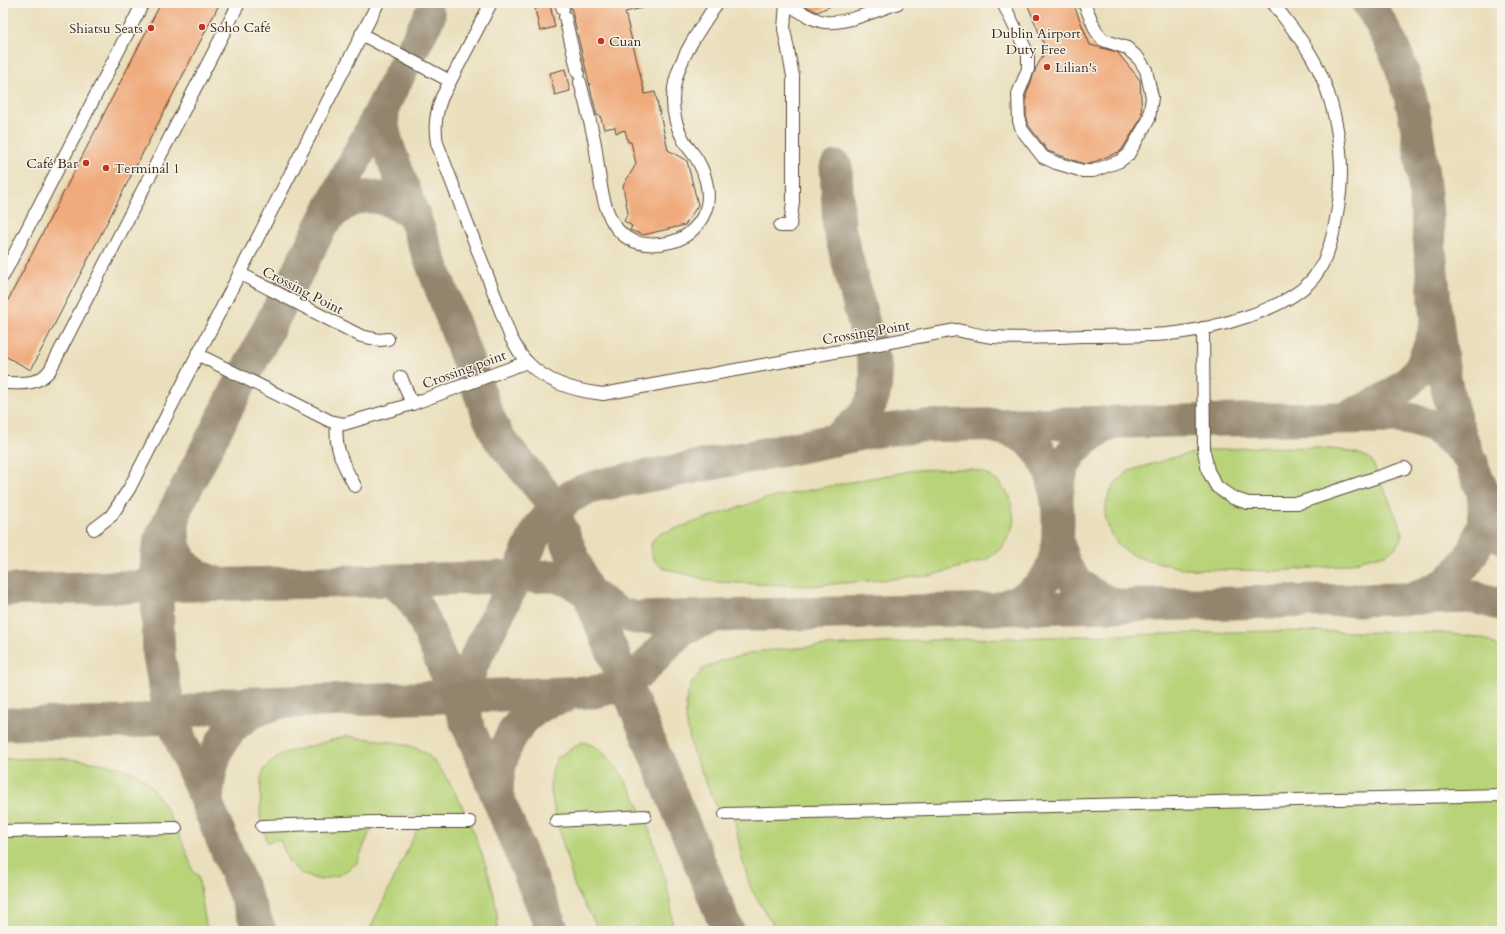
<svg xmlns="http://www.w3.org/2000/svg" width="1505" height="934" viewBox="0 0 1505 934" font-family="Cardo,serif">
<style>
.green{fill:#b8d378;stroke:#7a7e4b}
.lines{fill:none;stroke-linecap:round;stroke-linejoin:round}
.taxiway{stroke:#92846d;stroke-width:33}
.building{fill:#f0aa7b}
.minor-casing{stroke:#554536;stroke-width:14}
.minor{stroke:#fff;stroke-width:12}
.poi-dot{fill:#c8321e;stroke:#f7f3e8;stroke-width:1.5}
.labels{text-anchor:middle;stroke-width:3;stroke-linejoin:round;paint-order:stroke}
.poi-label{font-size:14px;fill:#3b2a1e;stroke:#f7f3e8;text-anchor:start}
.street-label{font-size:14px;fill:#3b2a1e;stroke:#f7f3e8}
</style>
<rect width="100%" height="100%" fill="#f7f3e8"/>
<filter id="ink" filterUnits="userSpaceOnUse"><feTurbulence type="fractalNoise" baseFrequency=".025" numOctaves="2"/><feDisplacementMap in="SourceGraphic" scale="8" xChannelSelector="R" yChannelSelector="G"/><feConvolveMatrix kernelMatrix="1 2 1 2 8 2 1 2 1" color-interpolation-filters="sRGB"/></filter>
<filter id="wash" filterUnits="userSpaceOnUse"><feTurbulence type="fractalNoise" baseFrequency=".012" numOctaves="4" result="noise"/><feDisplacementMap in="SourceGraphic" scale="16" xChannelSelector="R" yChannelSelector="G"/><feGaussianBlur stdDeviation="0.9" result="paint"/><feColorMatrix in="noise" values="0 0 0 0 0 0 0 0 0 0 0 0 0 0 0 0 0 1.4 0 .05"/><feComposite in="paint" operator="in"/></filter>
<g filter="url(#wash)">
<rect width="100%" height="100%" fill="#eadfbc"/>
<!-- green -->
<g class="green">
<path d="M 1256,447 C 1287,448 1344,444 1371,459 L 1402,530 L 1402,536 L 1397,547 L 1385,554 L 1338,566 L 1277,571 L 1184,569 L 1134,556 L 1121,548 L 1110,533 L 1105,516 L 1107,500 L 1114,484 L 1129,471 L 1171,458 L 1204,451 Z"/>
<path d="M 943,469 L 970,469 L 985,473 L 999,482 L 1010,497 L 1014,519 L 1012,530 L 1002,548 L 986,560 L 929,576 L 808,586 L 715,582 L 663,568 C 649,560 646,544 659,534 L 764,499 L 871,478 L 917,470 Z"/>
<polygon points="1270,631 1440,633 1470,636 1485,639 1495,645 1502,653 1502,931 777,931 751,889 742,859 732,807 717,808 692,750 686,720 686,701 691,684 703,669 720,661 761,651 809,647 934,640"/>
<path d="M 347,736 C 369,740 405,740 424,752 C 456,773 503,893 497,931 L 369,931 L 424,815 L 376,817 L 357,863 L 340,875 L 320,880 L 303,875 L 288,861 L 280,839 L 267,842 L 260,817 L 261,777 L 265,768 L 281,754 Z"/>
<path d="M 582,742 C 628,750 662,859 670,901 C 672,910 672,921 672,931 L 600,931 L 575,888 L 555,814 L 550,786 L 553,767 L 558,757 Z"/>
<path d="M 58,758 C 77,760 122,764 138,775 C 162,790 185,845 193,872 L 198,875 L 207,931 L 3,931 L 3,759 Z"/>
</g>
<g class="lines">
<!-- taxiway -->
<g class="taxiway">
<path d="M 1368,3 C 1413,69 1418,127 1426,204 C 1431,260 1435,316 1444,372 C 1453,429 1480,483 1502,537"/>
<path d="M 385,102 C 380,119 384,133 389,149 L 489,418 L 498,437 L 549,499 L 728,931"/>
<path d="M 325,221 C 354,188 381,191 415,216"/>
<path d="M 1353,414 C 1378,405 1407,389 1421,366 C 1428,353 1432,338 1436,325"/>
<path d="M 994,427 C 1044,434 1057,475 1058,519 C 1058,540 1058,559 1046,578 C 1036,593 1018,602 1001,607"/>
<path d="M 835,440 C 862,420 878,406 876,370 L 839,228 L 836,167"/>
<path d="M 1057,499 C 1059,457 1078,440 1114,422"/>
<path d="M 175,514 C 167,552 184,575 221,584"/>
<path d="M 1058,541 C 1064,578 1083,593 1117,605"/>
<path d="M 390,581 C 408,591 416,604 425,622 L 553,931"/>
<polyline points="3,590 555,576 572,582 618,613 636,618 1475,597 1502,605"/>
<path d="M 1417,596 C 1461,584 1490,540 1483,495"/>
<path d="M 466,722 L 466,685 L 473,663 L 516,578 L 537,530 L 554,510 L 570,497 L 584,490 L 605,484 L 800,447 L 871,432 L 917,426 L 1395,417 C 1432,421 1449,433 1472,462"/>
<path d="M 3,724 L 133,722 L 228,704 L 593,692 C 604,690 616,687 626,682 C 660,662 666,630 708,619"/>
<path d="M 497,796 C 497,750 517,708 564,697"/>
<path d="M 207,803 C 209,757 223,717 273,705"/>
<polyline points="260,931 174,724 168,704 159,656 156,569 157,554 161,537 429,17"/>
</g>
</g>
<g id="blocks">
<!-- building -->
<g class="building">
<polygon points="161,3 220,3 31,370 3,355 3,310"/>
<polygon points="570,3 647,3 647,7 625,12 645,94 655,92 668,150 687,161 698,205 685,225 643,235 630,230 632,226 624,221 628,213 623,186 636,164 631,142 628,142 625,130 616,133 615,127 604,129 600,115 597,116"/>
<polygon points="800,3 838,3 817,12"/>
<polygon points="1027,3 1073,3 1090,45 1117,52 1140,80 1142,117 1121,151 1089,164 1084,164 1048,151 1029,126 1026,120 1026,95 1036,68 1046,50"/>
<polygon points="550,5 555,27 540,31 535,9"/>
<polygon points="565,69 570,91 555,95 550,73"/>
</g>
</g>
</g>
<g filter="url(#ink)">
<use href="#blocks" fill-opacity="0" stroke="#554536" stroke-width="1"/>
<g class="lines">
<!-- minor casing -->
<g class="minor-casing">
<g id="minor">
<path d="M 491,3 L 442,97 C 436,113 434,126 437,143 L 511,338 C 516,346 520,355 527,362 C 546,382 576,391 603,394 L 956,330 C 968,332 981,336 993,337 C 1023,339 1053,337 1083,336 C 1114,335 1146,337 1177,333 C 1215,328 1280,311 1308,284 C 1329,264 1335,228 1339,201 C 1346,154 1334,92 1309,52 C 1298,35 1285,19 1273,3"/>
<polyline points="561,3 563,9"/>
<path d="M 786,3 C 798,10 811,20 825,22 C 847,24 877,10 898,3"/>
<polyline points="1003,3 1028,54 1028,69 1018,94 1019,121 1022,130 1043,157 1056,163 1083,171 1093,171 1120,161 1128,155 1149,119 1152,97 1146,70 1139,59 1127,48 1103,40 1096,31 1084,3"/>
<polyline points="565,17 578,73"/>
<polyline points="361,34 450,81"/>
<path d="M 580,82 C 585,102 591,123 595,144 C 602,191 602,258 671,242 C 689,238 703,222 707,205 C 710,191 705,173 698,161 C 694,154 688,148 684,141 C 655,89 689,46 717,3"/>
<polyline points="780,226 790,226 793,202 793,76 784,29 786,3"/>
<polyline points="239,273 361,336 380,340 388,339"/>
<polyline points="3,276 143,3"/>
<polyline points="1203,328 1204,451 1208,471 1217,487 1233,498 1248,503 1299,503 1405,468"/>
<polyline points="197,354 330,421 344,424 412,404 527,362"/>
<polyline points="401,377 412,404"/>
<path d="M 3,383 C 21,383 38,386 50,370 L 239,3"/>
<path d="M 337,423 C 334,448 343,465 355,486"/>
<polyline points="94,529 111,516 129,489 378,3"/>
<polyline points="725,814 1502,795"/>
<polyline points="556,821 645,816"/>
<polyline points="262,826 374,822 470,822"/>
<polyline points="3,831 176,828"/>
</g>
</g>
<!-- minor -->
<use href="#minor" class="minor"/>
</g>
</g>
<!-- markers -->
<g class="poi-dot">
<circle cx="1036" cy="18" r="4"/>
<circle cx="202" cy="27" r="4"/>
<circle cx="151" cy="28" r="4"/>
<circle cx="601" cy="41" r="4"/>
<circle cx="1047" cy="67" r="4"/>
<circle cx="86" cy="163" r="4"/>
<circle cx="106" cy="168" r="4"/>
</g>
<g class="labels">
<!-- poi labels -->
<g class="poi-label">
<text x="210" y="32">Soho Café</text>
<text x="143" y="33" text-anchor="end">Shiatsu Seats</text>
<text x="1036" y="38" text-anchor="middle">Dublin Airport<tspan x="1036" dy="16">Duty Free</tspan></text>
<text x="609" y="46">Cuan</text>
<text x="1055" y="72">Lilian's</text>
<text x="78" y="168" text-anchor="end">Café Bar</text>
<text x="114" y="173">Terminal 1</text>
</g>
<!-- street labels -->
<g class="street-label">
<text transform="translate(303 290) rotate(27)" y="5">Crossing Point</text>
<text transform="translate(866 332) rotate(-10)" y="5">Crossing Point</text>
<text transform="translate(464 369) rotate(-20)" y="5">Crossing point</text>
</g>
</g>
<!-- margin -->
<rect width="1505" height="934" fill="none" stroke="#f7f3e8" stroke-width="16"/>
</svg>
